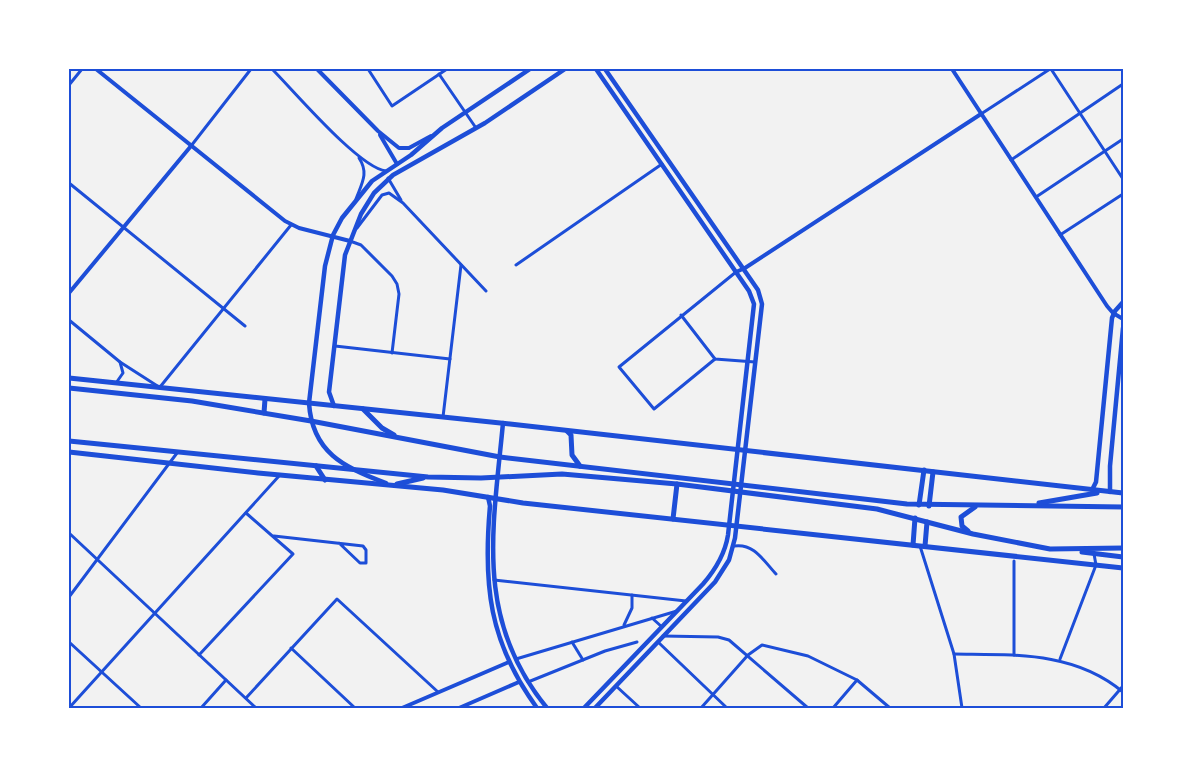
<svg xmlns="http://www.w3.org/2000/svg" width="1192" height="777" viewBox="0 0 1192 777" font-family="Raleway,sans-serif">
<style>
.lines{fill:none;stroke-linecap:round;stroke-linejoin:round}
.minor{stroke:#1d4ed8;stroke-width:3}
.tertiary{stroke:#1d4ed8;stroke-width:4}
.secondary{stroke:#1d4ed8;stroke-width:4.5}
.primary{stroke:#1d4ed8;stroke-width:4.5}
.trunk{stroke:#1d4ed8;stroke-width:5}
.neatline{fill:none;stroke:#1d4ed8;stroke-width:2}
</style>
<rect width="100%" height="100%" fill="#f2f2f2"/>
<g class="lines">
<!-- minor -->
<g class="minor">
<path d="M 272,69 C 294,91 359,168 386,171"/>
<polyline points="368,69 392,106 447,69"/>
<polyline points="1051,69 1123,179"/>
<polyline points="439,74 476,128"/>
<polyline points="69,85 82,69"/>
<polyline points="981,114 1050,69"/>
<polyline points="191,146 251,69"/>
<polyline points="1011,160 1123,84"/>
<polyline points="388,178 401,200"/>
<polyline points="69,183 245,326"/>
<polyline points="1036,197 1123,139"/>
<path d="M 356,199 C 362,183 369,173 359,158"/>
<polyline points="357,228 382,195 389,193 403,203 486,291"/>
<polyline points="1060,235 1123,194"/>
<polyline points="350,241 361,245 392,276 397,284 399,294 392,353"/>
<polyline points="516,265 662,164"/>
<polyline points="681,315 715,359 755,362"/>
<polyline points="69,320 120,362 159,387"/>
<polyline points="335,346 450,359"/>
<polyline points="715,359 654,409 619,367 736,272"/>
<polyline points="116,383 123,373 120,362"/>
<polyline points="160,387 291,225"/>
<polyline points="443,417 461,265"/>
<polyline points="69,533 256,708"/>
<polyline points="274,536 363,546 366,550 366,563 360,563 339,543"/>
<path d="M 734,546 C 754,543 763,560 776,574"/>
<polyline points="920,546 954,654 962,708"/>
<polyline points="1014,561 1014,655"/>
<polyline points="494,580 686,601"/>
<polyline points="69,597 177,453"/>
<polyline points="652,618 662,627"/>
<polyline points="624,625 632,608 632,595"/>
<polyline points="663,636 718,637 729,640 808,708"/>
<polyline points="69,642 141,708"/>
<polyline points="572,642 583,660"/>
<polyline points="658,642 727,708"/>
<polyline points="291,648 355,708"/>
<path d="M 954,654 C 1014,655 1074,651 1123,692"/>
<polyline points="199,655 293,554 246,513"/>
<polyline points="516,659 677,611"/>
<polyline points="1060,659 1096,565 1094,554"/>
<polyline points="528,682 605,651 637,642"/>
<polyline points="616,686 640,708"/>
<polyline points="246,698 337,599 438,692"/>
<polyline points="69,708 279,476"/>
<polyline points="201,708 226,680"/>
<polyline points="701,708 748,655 762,645 808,656 857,680 890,708"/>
<polyline points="833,708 857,680"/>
<polyline points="1104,708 1123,686"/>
</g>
<!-- tertiary -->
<g class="tertiary">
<polyline points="96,69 285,221 299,228 350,241"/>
<polyline points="317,69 378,131 399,148 409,148 431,136"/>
<polyline points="952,69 1107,306 1113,313 1123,319"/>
<polyline points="380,135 397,164"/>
<polyline points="736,272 745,268 981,114"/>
<polyline points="69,293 191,146"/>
<polyline points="402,708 509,662"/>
<polyline points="459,708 519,682"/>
</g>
<!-- secondary -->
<g class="secondary">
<polyline points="334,406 329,392 345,255 361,214 374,193 393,175 485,123 565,69"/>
<path d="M 386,483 C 344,468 312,452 309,403 L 325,266 L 333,235 L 342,218 L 372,181 L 411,155 L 442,128 L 530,69"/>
<polyline points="1092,490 1096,482 1112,318 1115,311 1123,302"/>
<polyline points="1110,492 1110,466 1123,328"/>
<path d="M 584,708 L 703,584 C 716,569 725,554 728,535 L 754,304 L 749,291 L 596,69"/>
<polyline points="595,708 715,582 729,560 735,538 762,304 758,290 605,69"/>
</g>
<!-- primary -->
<g class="primary">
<path d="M 503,423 C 493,529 474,619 547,708"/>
<path d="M 488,497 L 490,506 C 483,585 489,642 537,708"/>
</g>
<!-- trunk -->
<g class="trunk">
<polyline points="69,378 510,424 1123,493"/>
<polyline points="69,388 192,401 311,421 500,457 907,504 1123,507"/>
<polyline points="363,409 382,428 394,435"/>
<polyline points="264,413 265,399"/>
<polyline points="567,431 571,435 572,455 580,466"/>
<polyline points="69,441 428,477 481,478 562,474 677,484 877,509 973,534 1050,549 1123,548"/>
<polyline points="69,452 258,473 443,490 523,503 1123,568"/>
<polyline points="316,466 325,480"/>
<polyline points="397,484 423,478"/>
<polyline points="1039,503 1097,493"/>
<polyline points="919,505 924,470"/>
<polyline points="929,506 933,472"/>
<polyline points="673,519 677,484"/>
<polyline points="968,531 962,526 961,517 975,507"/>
<polyline points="913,545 915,518"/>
<polyline points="925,546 927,522"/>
<polyline points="1082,552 1123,557"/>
</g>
</g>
<!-- border -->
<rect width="1192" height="777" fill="none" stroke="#ffffff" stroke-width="140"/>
<rect x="70" y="70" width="1052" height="637" class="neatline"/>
</svg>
